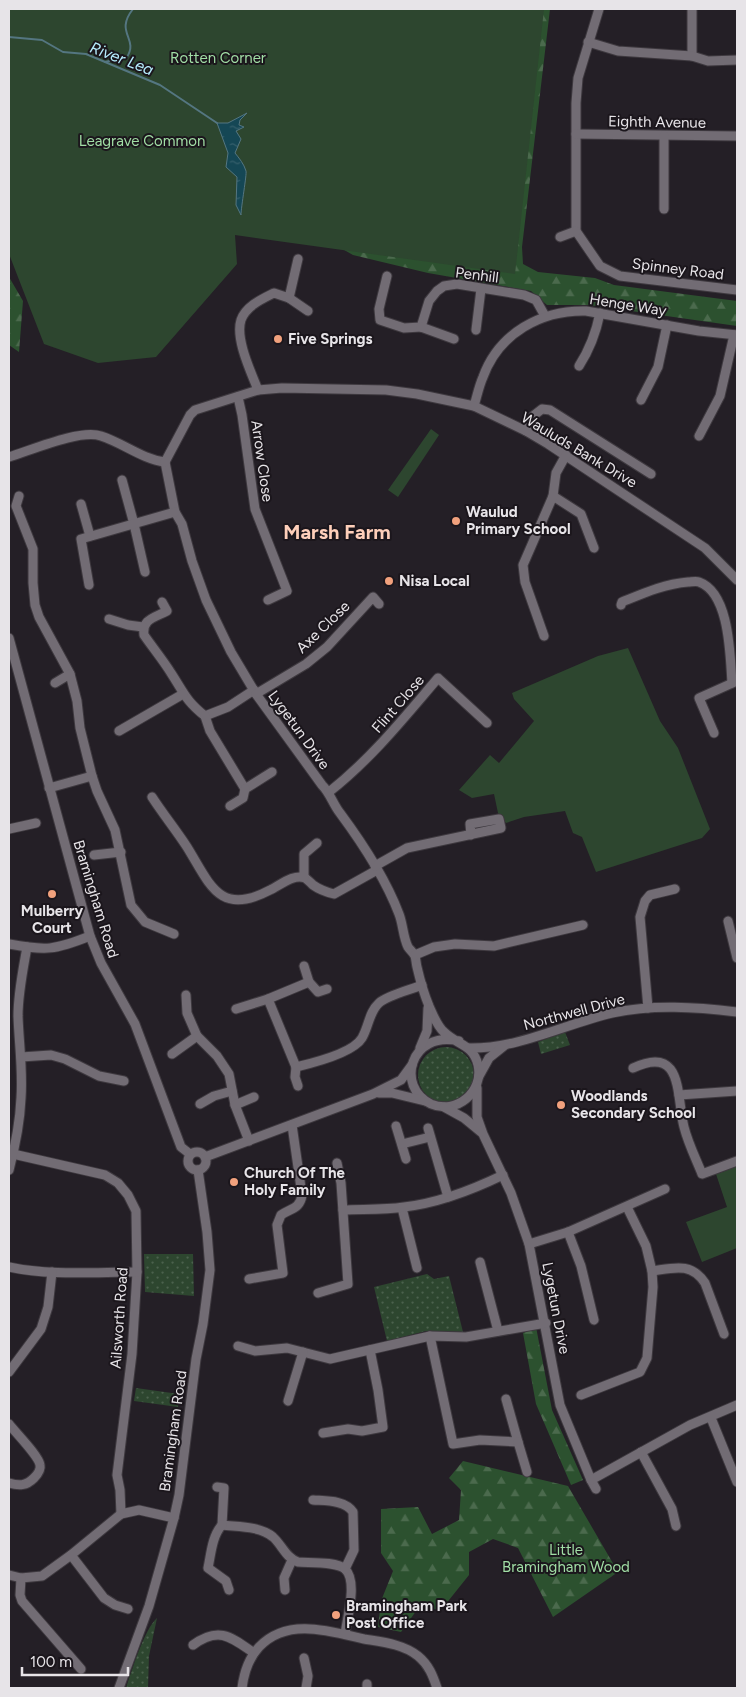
<svg xmlns="http://www.w3.org/2000/svg" width="746" height="1697" viewBox="0 0 746 1697" font-family="Figtree,sans-serif">
<style>
.grass{fill:url(#grass-dots)}
.forest{fill:url(#forest-firs)}
.park{fill:#2d462f}
.water{fill:url(#water-ripples);stroke:#547681}
.lines{fill:none;stroke-linecap:round;stroke-linejoin:round}
.stream{stroke:#547681;stroke-width:2}
.minor-casing{stroke:#3e393f;stroke-width:11}
.minor{stroke:#726c74;stroke-width:9}
.poi-dot{fill:#f1a17d;stroke:#1b161c;stroke-width:2}
.labels{text-anchor:middle;stroke-width:4;stroke-linejoin:round;paint-order:stroke}
.park-label{font-size:15px;fill:#a1dea5;stroke:#1b161c}
.street-label{font-size:15px;fill:#e7e4e8;stroke:#1b161c}
.poi-label{font-size:15px;font-weight:bold;fill:#e7e4e8;stroke:#1b161c;text-anchor:start}
.water-label{font-size:16px;font-style:italic;fill:#b6edfe;stroke:#1b161c}
.district-label{font-size:20px;font-weight:bold;fill:#fecfba;stroke:#1b161c}
</style>
<defs>
<pattern id="grass-dots" width="8" height="8" patternUnits="userSpaceOnUse" patternTransform="scale(1.25)"><rect width="8" height="8" fill="#2d462f"/><path d="M2 2h.1M6 6h.1" fill="none" stroke="#4b614d" stroke-width="1.8" stroke-linecap="round"/></pattern>
<pattern id="forest-firs" width="22" height="20" patternUnits="userSpaceOnUse" patternTransform="scale(1.25)"><rect width="22" height="20" fill="#2c512f"/><path d="M5 1l3.5 6h-7zM16 11l3.5 6h-7z" fill="#4b6a4d"/></pattern>
<pattern id="water-ripples" width="26" height="14" patternUnits="userSpaceOnUse" patternTransform="scale(1.25)"><rect width="26" height="14" fill="#154755"/><path d="M2 4q2-2 4 0t4 0M15 11q2-2 4 0t4 0" fill="none" stroke="#37616d"/></pattern>
</defs>
<rect width="100%" height="100%" fill="#241f26"/>
<!-- grass -->
<g class="grass">
<polygon points="565,1032 570,1045 541,1054 538,1042"/>
<circle cx="446" cy="1075" r="28"/>
<polygon points="144,1254 193,1254 194,1296 145,1292"/>
<polygon points="427,1274 434,1279 449,1276 463,1332 426,1331 387,1341 374,1287"/>
<polygon points="136,1388 179,1394 178,1407 134,1401"/>
<path d="M 157,1618 L 149,1656 L 148,1688 L 126,1688 C 132,1670 144,1630 157,1618 Z"/>
</g>
<!-- forest -->
<g class="forest">
<polygon points="539,9 550,9 522,247 523,264 538,272 595,278 614,285 737,301 737,326 589,305 547,305 531,291 428,273 353,255 332,243"/>
<polygon points="9,277 23,301 19,352 9,345"/>
<polygon points="536,1327 552,1410 583,1480 571,1485 536,1404 523,1333"/>
<polygon points="463,1461 568,1486 618,1572 553,1617 518,1548 493,1539 469,1552 469,1575 441,1610 419,1607 401,1632 378,1627 381,1601 393,1571 381,1553 381,1509 418,1507 432,1534 459,1520 461,1490 449,1478"/>
</g>
<!-- park -->
<g class="park">
<polygon points="9,9 544,9 515,274 235,235 237,264 156,357 98,363 44,344 9,254"/>
<polygon points="431,429 439,435 398,497 388,490"/>
<polygon points="628,648 660,721 678,748 710,829 702,838 596,872 582,837 573,833 565,811 524,817 506,823 498,813 494,794 472,798 459,790 490,755 499,763 534,721 514,699 512,693 598,656"/>
<polygon points="737,1166 737,1248 702,1262 686,1222 727,1207 716,1174"/>
</g>
<!-- water -->
<path class="water" d="M 247,113 L 240,120 L 239,125 L 244,127 L 236,131 L 241,139 L 235,153 C 239,158 244,164 246,171 C 247,174 241,207 241,215 L 236,205 L 237,177 L 226,167 L 228,153 L 217,123 L 228,123 Z"/>
<g class="lines">
<!-- stream -->
<g class="stream">
<polyline points="9,37 42,40 63,52 86,54 160,85 217,123"/>
<path d="M 105,62 L 127,57 C 139,38 114,33 133,9"/>
</g>
<!-- minor casing -->
<g class="minor-casing">
<g id="minor">
<polyline points="599,9 578,78 576,103 576,231 600,266 620,276 737,290"/>
<polyline points="692,9 692,56"/>
<polyline points="588,42 618,51 692,56 708,61 737,60"/>
<polyline points="576,134 737,136"/>
<polyline points="664,209 664,136"/>
<polyline points="560,237 576,231"/>
<polyline points="387,276 379,309 380,320 404,328 421,327 429,301 437,291 444,286 457,284 524,295 536,300 545,316"/>
<polyline points="289,298 308,311"/>
<polyline points="421,327 454,339"/>
<polyline points="476,330 481,289"/>
<path d="M 579,366 C 590,349 596,333 600,313"/>
<path d="M 258,390 C 251,372 235,339 241,320 C 246,306 262,299 274,293 L 289,298 L 298,259"/>
<polyline points="238,397 242,415 255,509 287,591 268,600"/>
<polyline points="641,400 658,367 667,325"/>
<path d="M 474,406 C 477,396 479,386 483,377 C 499,333 541,310 586,311 L 699,331 L 737,335"/>
<polyline points="526,431 533,416 542,409 550,410 651,474"/>
<polyline points="699,436 720,396 734,335"/>
<path d="M 9,457 C 32,450 80,429 101,436 C 123,443 142,459 165,462"/>
<path d="M 165,462 L 175,512 L 182,524 L 192,561 L 206,600 L 231,652 L 256,694 L 322,785 C 330,793 333,804 340,813 C 363,844 385,877 399,914 C 403,924 403,937 408,947 C 410,950 413,952 415,956 C 416,959 416,963 417,967 C 420,980 424,994 429,1006 C 433,1015 437,1026 444,1032 C 457,1045 473,1044 478,1065 C 484,1092 456,1115 431,1104 C 395,1087 410,1030 459,1041"/>
<polyline points="165,462 190,415 195,410 258,390 282,388 386,390 417,394 474,406 526,431 548,444 705,548 737,580"/>
<polyline points="122,480 134,524 145,572"/>
<polyline points="19,496 16,506 33,549 33,583 35,605 39,617 70,674 77,701 80,728 92,776 49,788"/>
<polyline points="553,496 581,514 594,548"/>
<polyline points="81,504 90,536"/>
<polyline points="89,585 81,539 175,512"/>
<path d="M 162,602 L 167,611 C 154,618 142,619 144,635 C 153,648 163,660 171,673 C 184,693 186,701 205,716 L 228,707 L 254,690"/>
<path d="M 621,605 L 622,602 C 644,593 664,584 688,582 C 691,582 696,581 699,582 C 730,593 730,656 732,683"/>
<polyline points="109,619 128,625 143,627"/>
<polyline points="544,636 525,582 523,565 553,496 556,473 566,455"/>
<polyline points="9,638 90,936 101,963 135,1024 181,1147 190,1154"/>
<polyline points="55,683 70,674"/>
<polyline points="256,694 306,664 327,647 373,597 379,604"/>
<polyline points="205,716 210,731 245,789 272,772"/>
<polyline points="119,731 183,694"/>
<polyline points="714,733 699,698 737,681"/>
<polyline points="92,776 97,791 115,830 131,905 145,922 174,934"/>
<path d="M 329,792 C 371,759 403,719 438,678 L 487,723"/>
<path d="M 152,797 C 163,814 176,830 187,847 C 210,884 219,917 270,890 C 279,886 294,873 305,878 C 307,879 311,883 313,885 C 320,890 326,892 334,894 L 377,870"/>
<polyline points="230,806 243,798 245,789"/>
<polyline points="9,829 36,823"/>
<polyline points="94,855 121,852"/>
<polyline points="375,866 407,848 501,828 499,819 470,824 471,835"/>
<polyline points="304,877 304,854 317,843"/>
<polyline points="728,921 737,958"/>
<path d="M 9,944 C 46,951 55,950 90,936"/>
<polyline points="415,955 434,947 455,944 494,946 583,925"/>
<polyline points="304,966 309,982 318,992 327,989"/>
<path d="M 309,982 L 268,999 L 296,1067 C 313,1063 353,1053 362,1038 C 369,1026 369,1012 379,1003 C 388,995 410,990 422,985"/>
<polyline points="186,995 187,1013 197,1036 217,1056 229,1074 235,1105 249,1141"/>
<polyline points="648,1008 640,917 645,901 650,895 675,889"/>
<polyline points="236,1009 268,999"/>
<polyline points="420,1048 427,1031 428,1008"/>
<path d="M 469,1048 C 518,1049 565,1024 612,1013 C 653,1004 696,1007 737,1012"/>
<polyline points="172,1054 197,1036"/>
<polyline points="21,1057 51,1055 65,1059 99,1076 124,1081"/>
<polyline points="296,1067 295,1077 298,1086"/>
<path d="M 633,1068 C 684,1044 676,1096 684,1127 C 688,1143 696,1159 702,1174 L 737,1161"/>
<polyline points="479,1076 489,1058 504,1046"/>
<polyline points="477,1088 477,1117 483,1134 511,1193 529,1244 560,1405 591,1480 596,1489"/>
<polyline points="379,1093 392,1093 425,1101"/>
<polyline points="679,1095 737,1091"/>
<polyline points="200,1104 214,1096 232,1091"/>
<polyline points="235,1105 254,1097"/>
<polyline points="444,1107 464,1118 481,1132"/>
<polyline points="396,1126 406,1159"/>
<polyline points="428,1128 448,1197"/>
<polyline points="402,1144 430,1137"/>
<circle cx="197" cy="1161" r="9"/>
<polyline points="13,1154 105,1175 118,1183 128,1195 136,1211 137,1272 132,1354 117,1475 120,1490 121,1514 139,1510 174,1518"/>
<polyline points="205,1157 373,1094 401,1080 412,1065"/>
<path d="M 9,1170 C 15,1147 20,1122 21,1098 C 23,1070 19,1044 18,1016 C 18,993 23,970 27,947"/>
<polyline points="402,1208 417,1268"/>
<path d="M 343,1210 C 363,1209 384,1210 404,1207 C 439,1203 472,1190 503,1175"/>
<polyline points="568,1232 581,1266 594,1320"/>
<polyline points="529,1244 568,1232 665,1189"/>
<polyline points="480,1262 498,1331"/>
<path d="M 9,1267 C 50,1276 95,1272 137,1272"/>
<path d="M 652,1271 C 674,1268 691,1262 705,1283 L 724,1334"/>
<path d="M 249,1279 L 283,1273 L 277,1225 L 281,1215 C 291,1208 300,1209 302,1195 L 292,1125"/>
<polyline points="318,1293 348,1284 341,1183 337,1163"/>
<polyline points="430,1336 453,1444 480,1440 518,1442 506,1399"/>
<polyline points="238,1346 255,1351 287,1348 330,1359 430,1336 466,1337 546,1323"/>
<polyline points="9,1372 41,1329 48,1307 52,1272"/>
<polyline points="581,1395 640,1372 647,1358 653,1287 652,1271 646,1246 627,1207"/>
<polyline points="288,1401 303,1352"/>
<polyline points="711,1418 737,1482"/>
<path d="M 9,1424 C 15,1432 39,1456 40,1465 C 41,1470 38,1474 34,1478 C 26,1486 19,1486 9,1483"/>
<polyline points="323,1433 348,1429 362,1431 383,1427 378,1390 370,1350"/>
<polyline points="518,1442 527,1472"/>
<polyline points="641,1452 672,1509 676,1526"/>
<polyline points="591,1480 690,1425 737,1405"/>
<path d="M 217,1487 L 224,1488 L 222,1525 C 238,1527 260,1526 273,1537 C 282,1545 286,1558 298,1562 C 309,1563 336,1561 345,1569 C 358,1581 347,1618 345,1634"/>
<path d="M 313,1500 C 326,1501 345,1500 353,1512 L 354,1550 L 345,1569"/>
<path d="M 222,1525 C 212,1536 211,1554 208,1568 L 226,1581 L 229,1590"/>
<polyline points="71,1555 104,1598 115,1605 128,1609"/>
<polyline points="9,1575 21,1578 42,1576 71,1555 121,1514"/>
<polyline points="21,1578 20,1595 22,1601 81,1669"/>
<polyline points="285,1590 284,1578 292,1560"/>
<path d="M 193,1645 C 219,1626 231,1637 254,1653"/>
<polyline points="304,1658 308,1676 306,1688"/>
<polyline points="119,1688 149,1606 174,1518 179,1495 196,1359 203,1324 210,1270 207,1232 198,1170"/>
<path d="M 242,1688 C 244,1672 248,1659 259,1647 C 287,1617 330,1631 364,1639 C 382,1642 403,1644 418,1656 C 429,1665 433,1676 437,1688"/>
<polyline points="367,1688 367,1684"/>
</g>
</g>
<!-- minor -->
<use href="#minor" class="minor"/>
</g>
<!-- markers -->
<g class="poi-dot">
<circle cx="278" cy="339" r="5"/>
<circle cx="456" cy="521" r="5"/>
<circle cx="389" cy="581" r="5"/>
<circle cx="52" cy="894" r="5"/>
<circle cx="561" cy="1105" r="5"/>
<circle cx="234" cy="1182" r="5"/>
<circle cx="336" cy="1615" r="5"/>
</g>
<g class="labels">
<!-- park labels -->
<g class="park-label">
<text x="218" y="63">Rotten Corner</text>
<text x="142" y="146">Leagrave Common</text>
<text x="566" y="1555">Little<tspan x="566" dy="17">Bramingham Wood</tspan></text>
</g>
<!-- street labels -->
<g class="street-label">
<text transform="translate(657 122) rotate(1)" y="5">Eighth Avenue</text>
<text transform="translate(678 269) rotate(7)" y="5">Spinney Road</text>
<text transform="translate(477 275) rotate(7)" y="5">Penhill</text>
<text transform="translate(628 305) rotate(9)" y="5">Henge Way</text>
<text transform="translate(579 450) rotate(31)" y="5">Wauluds Bank Drive</text>
<text transform="translate(262 461) rotate(82)" y="5">Arrow Close</text>
<text transform="translate(323 627) rotate(-44)" y="5">Axe Close</text>
<text transform="translate(398 704) rotate(-49)" y="5">Flint Close</text>
<text transform="translate(299 730) rotate(54)" y="5">Lygetun Drive</text>
<text transform="translate(96 899) rotate(73)" y="5">Bramingham Road</text>
<text transform="translate(574 1012) rotate(-15)" y="5">Northwell Drive</text>
<text transform="translate(556 1308) rotate(79)" y="5">Lygetun Drive</text>
<text transform="translate(119 1318) rotate(-86)" y="5">Ailsworth Road</text>
<text transform="translate(173 1431) rotate(-82)" y="5">Bramingham Road</text>
</g>
<!-- poi labels -->
<g class="poi-label">
<text x="288" y="344">Five Springs</text>
<text x="466" y="517">Waulud<tspan x="466" dy="17">Primary School</tspan></text>
<text x="399" y="586">Nisa Local</text>
<text x="52" y="916" text-anchor="middle">Mulberry<tspan x="52" dy="17">Court</tspan></text>
<text x="571" y="1101">Woodlands<tspan x="571" dy="17">Secondary School</tspan></text>
<text x="244" y="1178">Church Of The<tspan x="244" dy="17">Holy Family</tspan></text>
<text x="346" y="1611">Bramingham Park<tspan x="346" dy="17">Post Office</tspan></text>
</g>
<!-- water labels -->
<g class="water-label">
<text transform="translate(122 58) rotate(21)" y="6">River Lea</text>
</g>
<!-- district labels -->
<g class="district-label">
<text x="337" y="539">Marsh Farm</text>
</g>
</g>
<!-- border -->
<rect width="746" height="1697" fill="none" stroke="#e7e4e8" stroke-width="20"/>
<!-- scale -->
<path d="M22 1667v8h106v-8" fill="none" stroke="#e7e4e8" stroke-width="2.5"/>
<text x="30" y="1667" font-size="15" fill="#e7e4e8" stroke="#1b161c" stroke-width="4" paint-order="stroke">100 m</text>
</svg>
